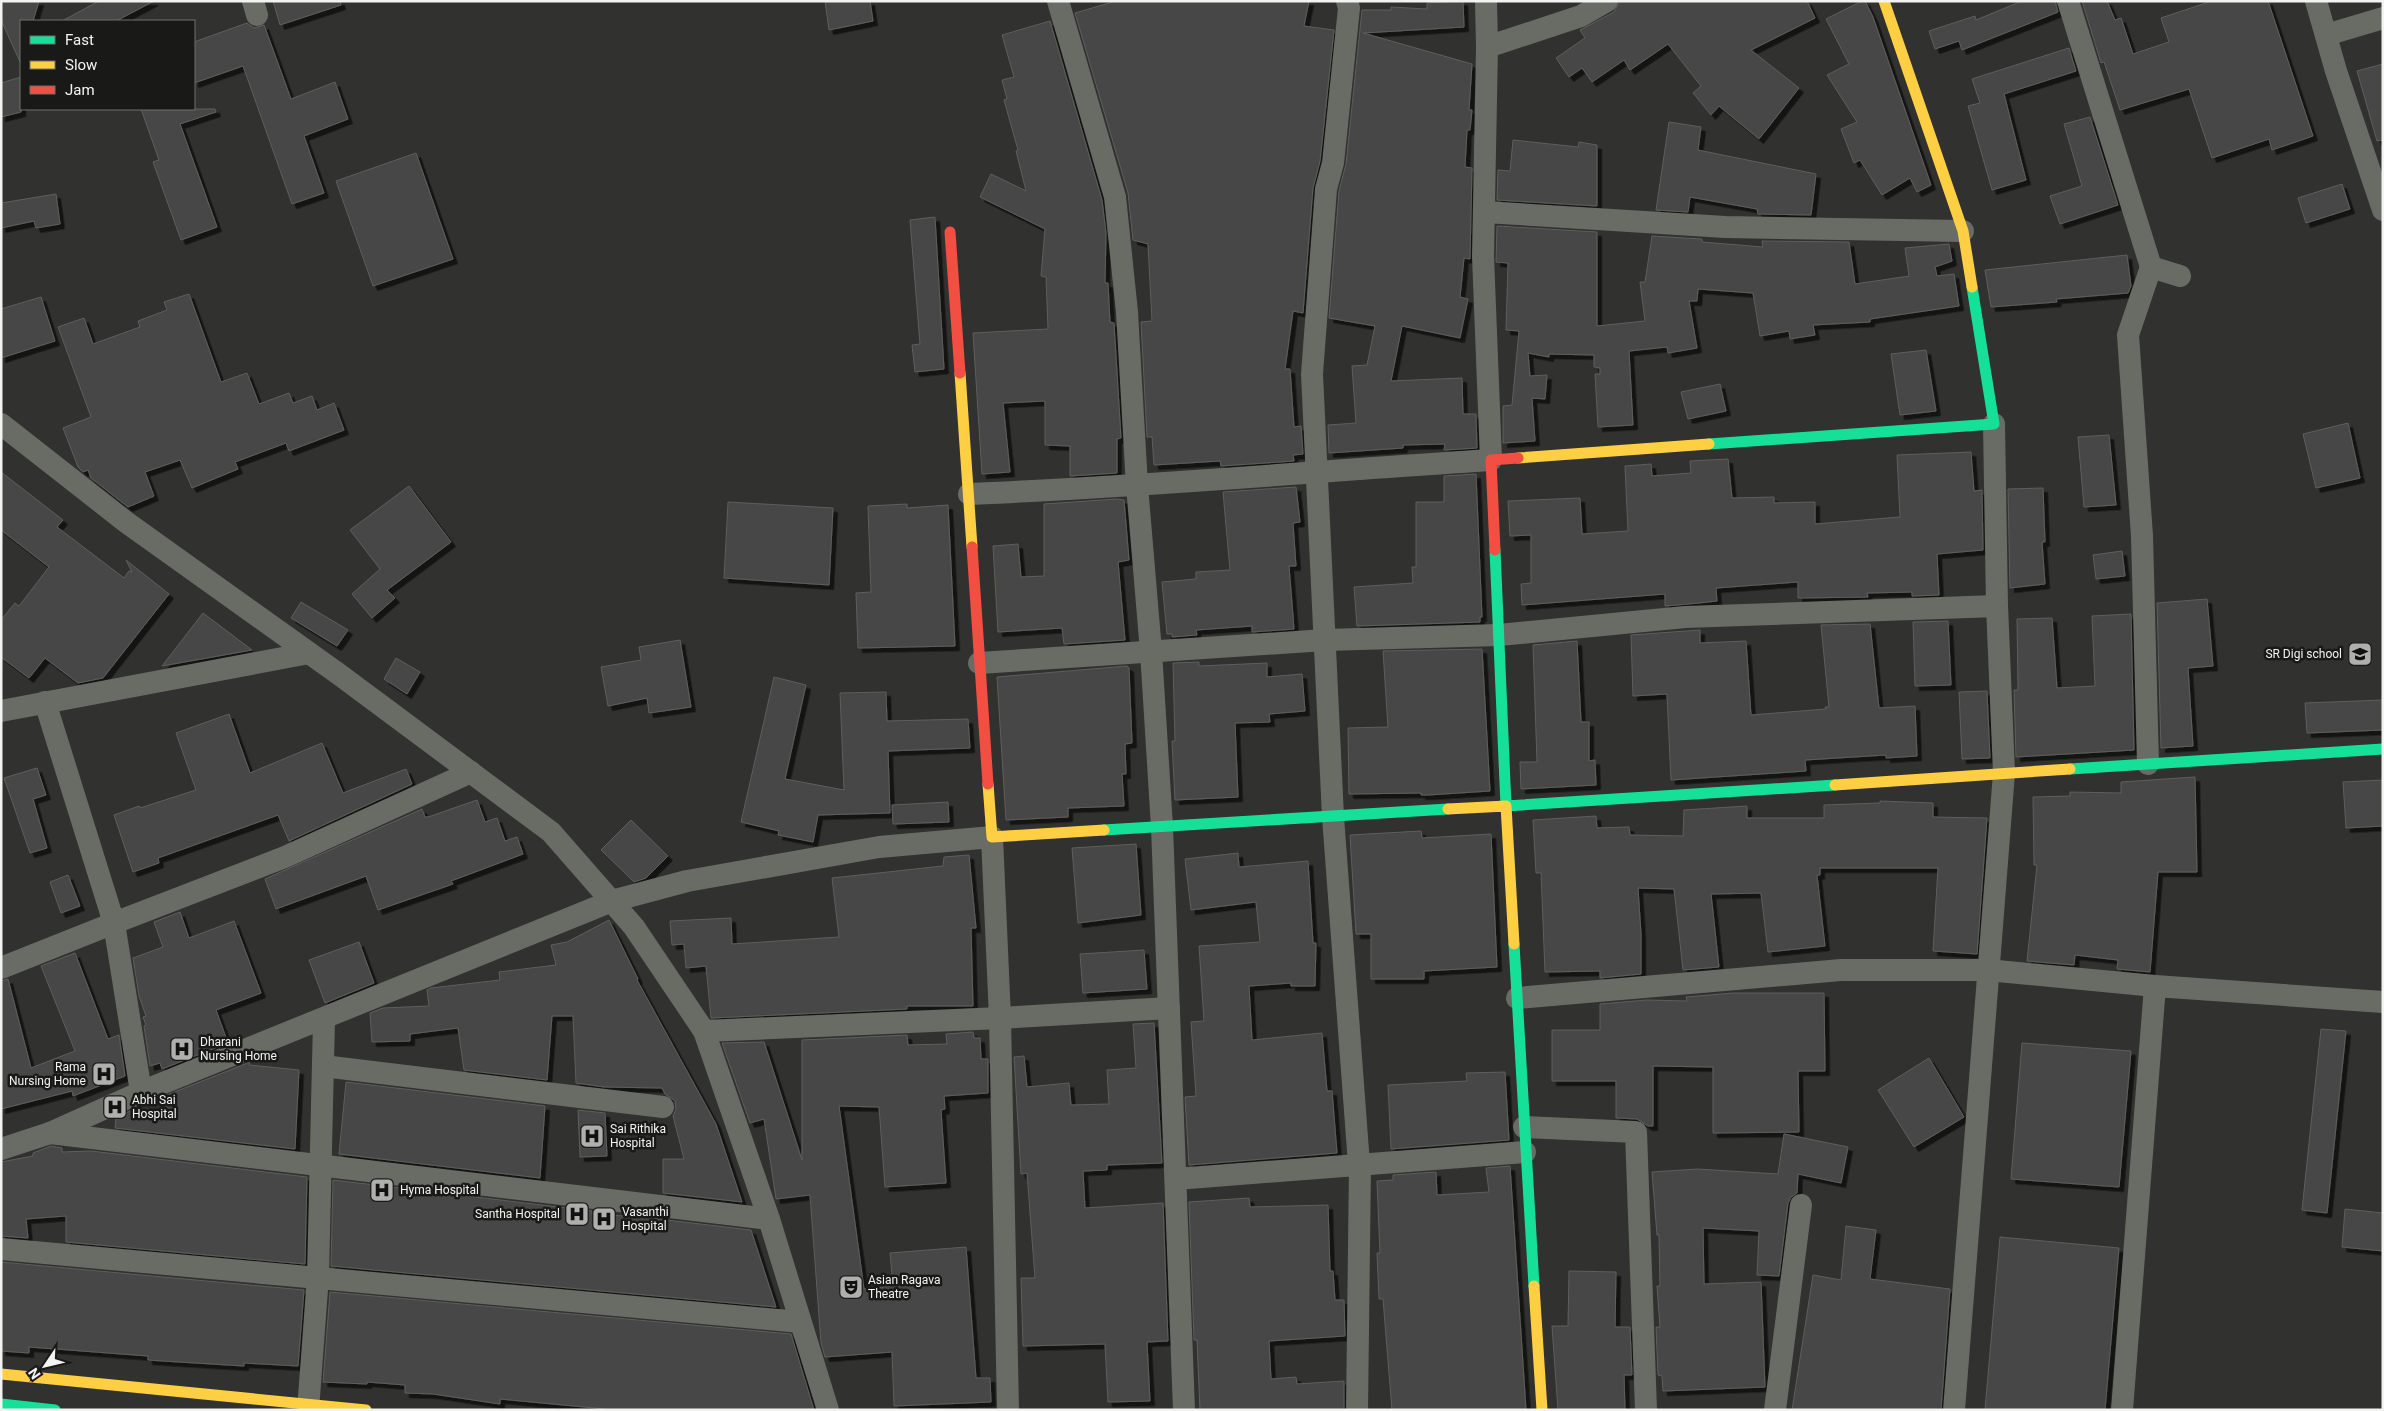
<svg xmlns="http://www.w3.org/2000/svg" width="2384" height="1411" viewBox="0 0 2384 1411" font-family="Roboto,sans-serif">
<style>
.building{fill:#474747;stroke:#5e5e5d;filter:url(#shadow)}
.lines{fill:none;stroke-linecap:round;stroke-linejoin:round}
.street{stroke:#696c64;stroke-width:22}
.fast{stroke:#16e098;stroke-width:11}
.slow{stroke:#ffcf43;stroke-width:11}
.jam{stroke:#f24e42;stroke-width:11}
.labels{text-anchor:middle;stroke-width:5;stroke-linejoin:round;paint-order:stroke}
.poi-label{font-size:12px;fill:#f3f3f1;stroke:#191918;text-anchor:start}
</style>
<defs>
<filter id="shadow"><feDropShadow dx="4.5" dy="4.5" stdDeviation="0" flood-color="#0009"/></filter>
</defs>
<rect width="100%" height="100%" fill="#313130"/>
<!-- building -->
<g class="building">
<polygon points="1,1 39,1 33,21 21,21 21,64 1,20"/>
<polygon points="99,1 154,1 116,21 62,21"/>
<polygon points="273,1 340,1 341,5 280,25"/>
<polygon points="825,1 870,1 873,21 829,30"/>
<polygon points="1116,1 1309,1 1304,26 1334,30 1320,161 1313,188 1303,313 1293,311 1285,369 1290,369 1294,427 1301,426 1303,454 1293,455 1294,461 1221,466 1220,461 1154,465 1152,437 1147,437 1141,322 1152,321 1148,244 1133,240 1128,193 1075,13"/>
<polygon points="1463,1 1464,27 1363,33 1472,64 1469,110 1472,110 1470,130 1467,130 1465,167 1472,168 1470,259 1464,258 1460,297 1468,299 1460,338 1402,326 1391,381 1462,378 1463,414 1476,414 1477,448 1444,450 1445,444 1403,445 1403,448 1329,453 1328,425 1356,423 1352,366 1367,365 1375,326 1329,318 1339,191 1346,164 1362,10 1391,10 1391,7 1427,9 1427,3"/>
<polygon points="1620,1 1807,1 1815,18 1751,50 1799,88 1759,139 1719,106 1711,115 1693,93 1701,86 1668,44 1630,70 1624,60 1592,82 1582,68 1569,77 1556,58 1585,38 1580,30 1614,12"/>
<polygon points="1862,1 1865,1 1873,17 1931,185 1917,192 1910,178 1882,195 1860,160 1854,163 1841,129 1857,122 1827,75 1849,64 1826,19"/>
<polygon points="2022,1 2055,1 2058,12 1962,50 1959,41 1935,49 1929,31 1975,16 1976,20"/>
<polygon points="2082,1 2107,1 2115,20 2121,18 2133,54 2169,42 2161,18 2212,1 2268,1 2313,136 2272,150 2269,139 2212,158 2189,89 2120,110 2104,62 2101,63"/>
<polygon points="1050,21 1102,200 1106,233 1105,283 1108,283 1110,322 1114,323 1121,438 1117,439 1117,473 1070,476 1070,446 1045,445 1045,401 1003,403 1010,472 982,474 973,333 1048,329 1046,277 1041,276 1045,229 980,197 991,174 1026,191 1016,151 1018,150 1004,100 1007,99 1002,80 1014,77 1002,35"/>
<polygon points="247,23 254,28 264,25 291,99 335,82 348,119 304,136 324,193 292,204 243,66 194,83 194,42"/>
<polygon points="2069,48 2076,71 2004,94 2026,180 1992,190 1968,106 1980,103 1972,79"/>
<polygon points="2383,64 2383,140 2377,141 2357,71"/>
<polygon points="21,77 21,112 1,117 1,83"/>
<polygon points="141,109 215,109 216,112 180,124 217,227 181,240 153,162 159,160"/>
<polygon points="2090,117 2118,205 2060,224 2050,196 2082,186 2064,124"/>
<polygon points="1669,122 1701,127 1698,150 1816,174 1811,215 1758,214 1757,209 1690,197 1688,212 1656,210"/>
<polygon points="1513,140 1578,147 1579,142 1597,145 1597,206 1497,200 1498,170 1510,171"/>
<polygon points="416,153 453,259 373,286 336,181"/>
<polygon points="2342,184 2350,209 2306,223 2298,198"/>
<polygon points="56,194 60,224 36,228 34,221 1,228 1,203"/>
<polygon points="935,217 944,369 915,372 912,345 920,344 910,220"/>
<polygon points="1497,226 1597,232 1597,326 1645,321 1640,282 1645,282 1652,236 1702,239 1702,242 1763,247 1762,241 1849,242 1855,284 1909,276 1905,248 1949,244 1952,261 1935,267 1937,276 1954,274 1959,306 1870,319 1870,322 1813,325 1815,335 1790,339 1789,331 1760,336 1753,293 1698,289 1697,301 1689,301 1697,348 1668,353 1667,347 1629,351 1633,425 1598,427 1595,374 1600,374 1600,368 1594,367 1594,355 1549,354 1549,357 1528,353 1530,376 1547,375 1545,399 1532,398 1535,441 1503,443 1503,406 1512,405 1519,331 1506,330 1508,263 1496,262"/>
<polygon points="2127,255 2131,286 2128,293 2056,299 2057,302 1991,307 1985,270"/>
<polygon points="189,294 221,382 247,373 259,404 289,393 293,403 312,396 317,410 334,403 344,430 289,451 286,443 235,462 238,469 192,488 180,460 145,472 154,496 128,507 91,478 88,470 83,472 78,467 63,428 91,417 58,327 84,318 93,344 140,327 138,321 167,310 164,302"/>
<polygon points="41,297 55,341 1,358 1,309"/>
<polygon points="1926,350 1936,411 1900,415 1891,354"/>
<polygon points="1720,384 1726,411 1688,419 1681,392"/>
<polygon points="2348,423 2360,478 2316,488 2303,434"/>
<polygon points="2109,435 2116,505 2084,507 2078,437"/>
<polygon points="1971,452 1974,491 1982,490 1983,550 1937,554 1939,595 1912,596 1912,592 1867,593 1868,597 1798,598 1798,582 1716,588 1717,601 1699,603 1665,606 1665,594 1522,605 1521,584 1531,583 1531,535 1510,536 1508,501 1580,498 1582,534 1628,531 1625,466 1651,464 1652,476 1691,473 1690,461 1728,459 1732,498 1774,497 1774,503 1815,502 1815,524 1900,517 1897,455"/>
<polygon points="1,472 63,520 57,527 124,578 129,571 132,572 126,560 169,594 103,678 78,683 45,658 29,678 1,657 1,620 15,603 19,606 49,567 1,530"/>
<polygon points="1476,474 1482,617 1480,617 1480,622 1357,626 1354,587 1413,583 1412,567 1416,567 1416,502 1444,502 1444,476"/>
<polygon points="409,486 451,542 387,590 395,598 372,618 352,594 380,569 350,530"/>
<polygon points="1296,487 1300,522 1293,523 1296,566 1289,566 1294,629 1252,632 1252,626 1196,630 1197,635 1172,637 1172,634 1167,634 1162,582 1196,579 1196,572 1230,570 1223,492"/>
<polygon points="2043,488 2045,542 2042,542 2045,584 2010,588 2008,489"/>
<polygon points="1117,499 1124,500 1129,560 1118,562 1125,640 1064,644 1062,628 998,632 993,546 1018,544 1021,577 1044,576 1044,504"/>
<polygon points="728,502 833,508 829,585 724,578"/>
<polygon points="907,504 907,508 948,505 955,646 858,648 856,593 871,592 868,506"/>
<polygon points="2122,551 2125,576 2096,579 2093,555"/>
<polygon points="2207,599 2213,666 2188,668 2193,746 2161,748 2157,603"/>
<polygon points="301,602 348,630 337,646 291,618"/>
<polygon points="203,613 252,650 162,666"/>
<polygon points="2131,614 2134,750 2016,757 2014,690 2018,690 2017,619 2052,618 2057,688 2095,686 2092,616"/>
<polygon points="1948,621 1951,685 1915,686 1913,622"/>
<polygon points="1870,624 1879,708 1915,706 1917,756 1886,758 1886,755 1805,760 1806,771 1671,780 1667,694 1633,696 1631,635 1700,630 1700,643 1746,641 1751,715 1826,709 1825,707 1829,707 1821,625"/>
<polygon points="680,640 691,707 649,713 647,698 608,706 601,667 641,660 639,647"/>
<polygon points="1577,641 1581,722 1589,722 1589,761 1595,760 1596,785 1521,789 1520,762 1537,762 1533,645"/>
<polygon points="1482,649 1490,791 1428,795 1421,795 1421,793 1349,794 1348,728 1388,727 1383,651"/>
<polygon points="396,658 420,672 407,694 384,679"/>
<polygon points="1199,662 1199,666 1267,663 1267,677 1302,674 1305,711 1269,714 1270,722 1235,723 1238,797 1175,800 1172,741 1175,741 1173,663"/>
<polygon points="1127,666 1129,668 1132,743 1125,744 1126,774 1122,774 1124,806 1068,808 1068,817 1006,820 997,677"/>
<polygon points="774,677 806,685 785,779 844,790 840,693 886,692 887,721 968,719 970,748 888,751 890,813 818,815 813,842 778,835 779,831 741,822"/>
<polygon points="1987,691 1990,758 1962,759 1959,692"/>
<polygon points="2383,700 2383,730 2307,733 2305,703"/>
<polygon points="229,714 250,773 322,743 343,793 406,769 412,784 289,841 278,815 158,858 159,863 133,872 114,815 139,806 140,808 196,790 176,733"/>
<polygon points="37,768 46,795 33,799 47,848 30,853 4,778"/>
<polygon points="2195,777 2197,872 2158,872 2150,972 2117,969 2118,960 2075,955 2074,965 2027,961 2037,865 2034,865 2033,797 2070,796 2070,792 2121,793 2121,782"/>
<polygon points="2383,780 2383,826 2346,828 2343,782"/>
<polygon points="477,800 485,822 497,818 505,841 517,837 523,854 451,881 453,884 378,910 366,876 276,909 265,879 422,809 425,817 428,817"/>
<polygon points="1880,801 1933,803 1933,817 1987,818 1977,954 1933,951 1938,868 1820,868 1820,875 1817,875 1825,946 1768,952 1761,893 1711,894 1719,967 1683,970 1674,889 1638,888 1641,934 1641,974 1600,978 1600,971 1545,972 1541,873 1536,873 1533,820 1596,816 1597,828 1629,827 1630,835 1683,836 1684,810 1747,806 1747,818 1824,818 1824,805 1880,803"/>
<polygon points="948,802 949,822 893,824 892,805"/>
<polygon points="631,820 668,856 646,878 634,882 601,850"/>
<polygon points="1421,831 1422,838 1491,834 1497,967 1424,971 1424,979 1371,979 1371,934 1356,934 1350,835"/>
<polygon points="1136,844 1141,915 1078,923 1072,848"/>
<polygon points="1238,853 1239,867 1308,861 1313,943 1316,943 1315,986 1291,986 1291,983 1249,986 1252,1040 1322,1033 1327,1091 1332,1091 1337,1153 1189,1165 1185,1097 1196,1096 1191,1022 1204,1021 1199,946 1260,942 1256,902 1191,910 1185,859"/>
<polygon points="969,855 976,928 971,928 973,1006 907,1006 907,1009 711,1018 706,966 686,968 684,944 672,945 670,921 731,918 732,944 839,937 832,878 943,866 944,857"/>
<polygon points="68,875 80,906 61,913 50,882"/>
<polygon points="180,912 189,938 234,921 261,993 216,1010 228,1043 162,1069 160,1063 150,1066 144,1026 146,1025 143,1017 146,1016 139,996 133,958 163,947 154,922"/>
<polygon points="609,920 638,979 637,980 716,1124 742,1202 663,1193 663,1159 684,1159 673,1116 676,1109 675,1101 665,1094 662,1088 604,1087 576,1083 573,1016 552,1016 547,1080 464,1070 458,1028 410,1034 410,1041 372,1042 370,1013 383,1008 429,1006 427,990 431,988 500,980 499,972 556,965 551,945 567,942"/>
<polygon points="359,942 374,983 325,1003 309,960"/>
<polygon points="1144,950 1147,989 1083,993 1080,954"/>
<polygon points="75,953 108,1039 119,1035 125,1076 73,1096 72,1091 1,1109 1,981 8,979 31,1068 75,1051 41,966"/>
<polygon points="1733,993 1824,993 1825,1071 1798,1071 1799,1132 1713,1133 1713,1067 1653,1066 1653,1126 1648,1126 1637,1119 1616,1118 1616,1081 1552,1081 1552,1030 1600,1030 1600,1004 1647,1000 1687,1001 1686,997"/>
<polygon points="1154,1023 1162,1163 1107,1165 1107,1170 1083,1171 1085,1208 1163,1203 1168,1341 1147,1342 1150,1401 1108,1402 1105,1344 1023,1346 1021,1278 1035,1278 1027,1173 1021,1174 1014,1057 1024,1056 1027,1087 1069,1083 1071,1105 1109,1104 1107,1070 1136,1068 1133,1024"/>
<polygon points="2321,1029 2346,1031 2327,1213 2302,1210"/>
<polygon points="973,1032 974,1038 980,1038 981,1059 988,1059 988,1093 944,1096 945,1109 941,1110 946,1183 885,1187 879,1107 839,1106 864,1289 893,1286 890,1253 966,1247 976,1378 990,1378 991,1402 894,1406 892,1352 825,1357 821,1343 810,1195 776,1199 764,1119 750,1123 722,1043 764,1042 802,1160 802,1040 907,1035 908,1045 947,1044 946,1034"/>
<polygon points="2022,1043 2131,1051 2119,1187 2011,1179"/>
<polygon points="1929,1058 1964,1117 1914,1147 1878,1090"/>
<polygon points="250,1062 249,1065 299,1070 295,1149 115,1128 116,1118 132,1110 167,1112 167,1095"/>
<polygon points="1505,1072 1509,1140 1391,1149 1388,1085 1467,1081 1466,1073"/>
<polygon points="346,1082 545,1106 540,1178 339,1154"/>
<polygon points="578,1110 605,1113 607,1156 580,1157"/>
<polygon points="1784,1134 1848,1147 1841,1183 1798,1174 1797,1193 1791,1197 1788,1203 1779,1276 1757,1275 1759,1231 1703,1228 1704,1284 1761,1282 1765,1387 1663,1391 1662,1376 1658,1375 1656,1327 1660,1327 1657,1286 1660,1286 1659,1235 1657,1235 1652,1172 1698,1169 1778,1174"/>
<polygon points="51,1146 62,1148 62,1152 91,1151 307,1177 305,1264 66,1242 66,1216 26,1219 28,1238 1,1236 1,1162 33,1156 33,1153"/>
<polygon points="1510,1166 1526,1410 1392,1410 1383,1299 1379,1299 1377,1253 1380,1253 1377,1181 1393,1180 1393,1175 1436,1172 1437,1195 1489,1192 1486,1168"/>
<polygon points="333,1180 592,1211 592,1214 641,1217 751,1230 776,1307 331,1266"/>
<polygon points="1249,1198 1250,1207 1328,1205 1330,1271 1333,1271 1335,1300 1344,1300 1345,1336 1269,1341 1271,1379 1296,1377 1297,1384 1344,1381 1344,1410 1200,1410 1197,1340 1194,1340 1189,1202"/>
<polygon points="2345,1209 2383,1213 2383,1251 2342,1247"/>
<polygon points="1846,1226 1876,1230 1870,1279 1950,1289 1941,1410 1792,1410 1813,1275 1841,1280"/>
<polygon points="2000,1237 2119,1248 2105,1410 1985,1410"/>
<polygon points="1,1262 304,1290 298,1366 244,1363 244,1366 163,1361 148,1360 148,1356 29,1347 29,1353 1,1351"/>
<polygon points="1569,1271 1616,1272 1615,1327 1630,1327 1632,1375 1624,1375 1625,1410 1558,1410 1552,1326 1568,1326"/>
<polygon points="330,1292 791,1334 814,1410 616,1410 500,1399 500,1404 433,1394 405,1393 405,1385 367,1382 367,1384 323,1382"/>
</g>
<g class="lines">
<!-- street -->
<g class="street">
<polyline points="253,1 257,15"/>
<polyline points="1058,1 1115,197 1127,312 1137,486 1151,651 1162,827 1184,1410"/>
<polyline points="1347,1 1349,8 1333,163 1326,189 1312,374 1333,817 1359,1164 1356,1165 1360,1165 1357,1410"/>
<polyline points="1486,1 1487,47 1581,16 1607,1"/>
<polyline points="2068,1 2151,267 2180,276"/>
<polyline points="2316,1 2336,71 2383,210"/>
<polyline points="2326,35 2383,18"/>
<polyline points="1485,212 1725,227 1963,231"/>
<polyline points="1,424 126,522 340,675 551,832 634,927 704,1031 769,1219 828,1410"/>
<path d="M 969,494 C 1143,487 1317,471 1491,460 L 1483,256 L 1487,47"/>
<polyline points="979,663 1325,640 1499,635 1685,617 1997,606"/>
<polyline points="45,702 114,923 285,857 471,772"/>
<polyline points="1,711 309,653"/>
<polyline points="2148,764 2142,536 2128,335 2151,267"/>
<polyline points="1,968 114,923 141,1092"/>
<polyline points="1517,998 1841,970 1987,970 2155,986 2383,1002"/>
<polyline points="704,1031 1000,1018 1169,1008"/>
<polyline points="323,1066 663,1107"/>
<polyline points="1524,1127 1636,1132 1646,1410"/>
<polyline points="50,1133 769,1219"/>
<polyline points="1,1149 50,1133 141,1092 612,901 687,881 879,847 992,837 1000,1018 1008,1410"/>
<polyline points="1176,1179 1525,1152"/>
<polyline points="1,1249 800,1322"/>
<polyline points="308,1410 318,1276 324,1020"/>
<polyline points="1775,1410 1801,1205"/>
<polyline points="1954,1410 2004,773 1997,606 1994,424"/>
<polyline points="2122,1410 2155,986"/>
</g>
<!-- fast -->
<g class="fast">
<polyline points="1709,444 1994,424 1972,287"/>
<polyline points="1495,550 1506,806 1835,785"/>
<polyline points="2070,769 2383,749"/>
<polyline points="1104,830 1448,809"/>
<polyline points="1514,944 1534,1286"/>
<polyline points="1,1404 55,1410"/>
</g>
<!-- slow -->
<g class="slow">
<polyline points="1884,1 1963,231 1972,287"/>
<polyline points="960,373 972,547"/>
<polyline points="1518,458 1709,444"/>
<polyline points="988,784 992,837 1104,830"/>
<polyline points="1835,785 2070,769"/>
<polyline points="1448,809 1506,806 1514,944"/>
<polyline points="1534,1286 1542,1410"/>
<polyline points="1,1374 366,1410"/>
</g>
<!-- jam -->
<g class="jam">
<polyline points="950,232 960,373"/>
<polyline points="972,547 988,784"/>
<polyline points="1495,550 1491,460 1518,458"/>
</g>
</g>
<!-- icons -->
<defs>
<g id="school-square" transform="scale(1.25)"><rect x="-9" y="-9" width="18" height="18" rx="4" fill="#afafad" stroke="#191918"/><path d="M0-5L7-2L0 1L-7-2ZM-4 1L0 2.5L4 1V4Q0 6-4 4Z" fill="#111"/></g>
<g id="hospital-square" transform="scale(1.25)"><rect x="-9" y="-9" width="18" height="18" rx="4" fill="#afafad" stroke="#191918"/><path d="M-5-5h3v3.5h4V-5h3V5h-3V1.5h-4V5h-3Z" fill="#111"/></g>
<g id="theatre-square" transform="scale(1.25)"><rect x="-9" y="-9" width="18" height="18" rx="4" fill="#afafad" stroke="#191918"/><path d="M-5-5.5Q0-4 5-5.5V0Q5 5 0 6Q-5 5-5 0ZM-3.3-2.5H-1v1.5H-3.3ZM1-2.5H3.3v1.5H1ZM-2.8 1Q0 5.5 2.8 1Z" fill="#111"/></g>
</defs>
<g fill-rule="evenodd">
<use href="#school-square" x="2360" y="654"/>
<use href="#hospital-square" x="182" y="1049"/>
<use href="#hospital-square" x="104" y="1074"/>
<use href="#hospital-square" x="115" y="1107"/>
<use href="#hospital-square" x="592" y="1136"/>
<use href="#hospital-square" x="382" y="1190"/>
<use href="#hospital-square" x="577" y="1214"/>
<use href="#hospital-square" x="604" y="1219"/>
<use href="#theatre-square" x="851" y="1287"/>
</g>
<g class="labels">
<!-- poi labels -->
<g class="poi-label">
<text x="2342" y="658" text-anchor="end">SR Digi school</text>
<text x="200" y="1046">Dharani<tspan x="200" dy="14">Nursing Home</tspan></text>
<text x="86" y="1071" text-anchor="end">Rama<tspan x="86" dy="14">Nursing Home</tspan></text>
<text x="132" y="1104">Abhi Sai<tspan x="132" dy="14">Hospital</tspan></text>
<text x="610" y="1133">Sai Rithika<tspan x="610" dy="14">Hospital</tspan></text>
<text x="400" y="1194">Hyma Hospital</text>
<text x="622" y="1216">Vasanthi<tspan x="622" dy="14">Hospital</tspan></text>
<text x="560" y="1218" text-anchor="end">Santha Hospital</text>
<text x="868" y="1284">Asian Ragava<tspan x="868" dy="14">Theatre</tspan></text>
</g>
</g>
<!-- border -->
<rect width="2384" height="1411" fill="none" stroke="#f3f3f1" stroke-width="5"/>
<!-- legend -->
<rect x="20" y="20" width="175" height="90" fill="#191918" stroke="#70706f"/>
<rect x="30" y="36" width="25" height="8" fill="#16e098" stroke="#70706f"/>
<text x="65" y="45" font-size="15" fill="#f3f3f1">Fast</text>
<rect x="30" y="61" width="25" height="8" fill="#ffcf43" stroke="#70706f"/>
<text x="65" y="70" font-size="15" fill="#f3f3f1">Slow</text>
<rect x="30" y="86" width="25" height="8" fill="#f24e42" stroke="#70706f"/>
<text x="65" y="95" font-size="15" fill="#f3f3f1">Jam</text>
<!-- north arrow -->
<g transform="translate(45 1366) rotate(235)" stroke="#191918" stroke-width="4" paint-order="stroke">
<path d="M0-4L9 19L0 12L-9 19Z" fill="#f3f3f1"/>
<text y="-8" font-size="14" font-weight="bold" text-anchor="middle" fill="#f3f3f1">N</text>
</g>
</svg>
